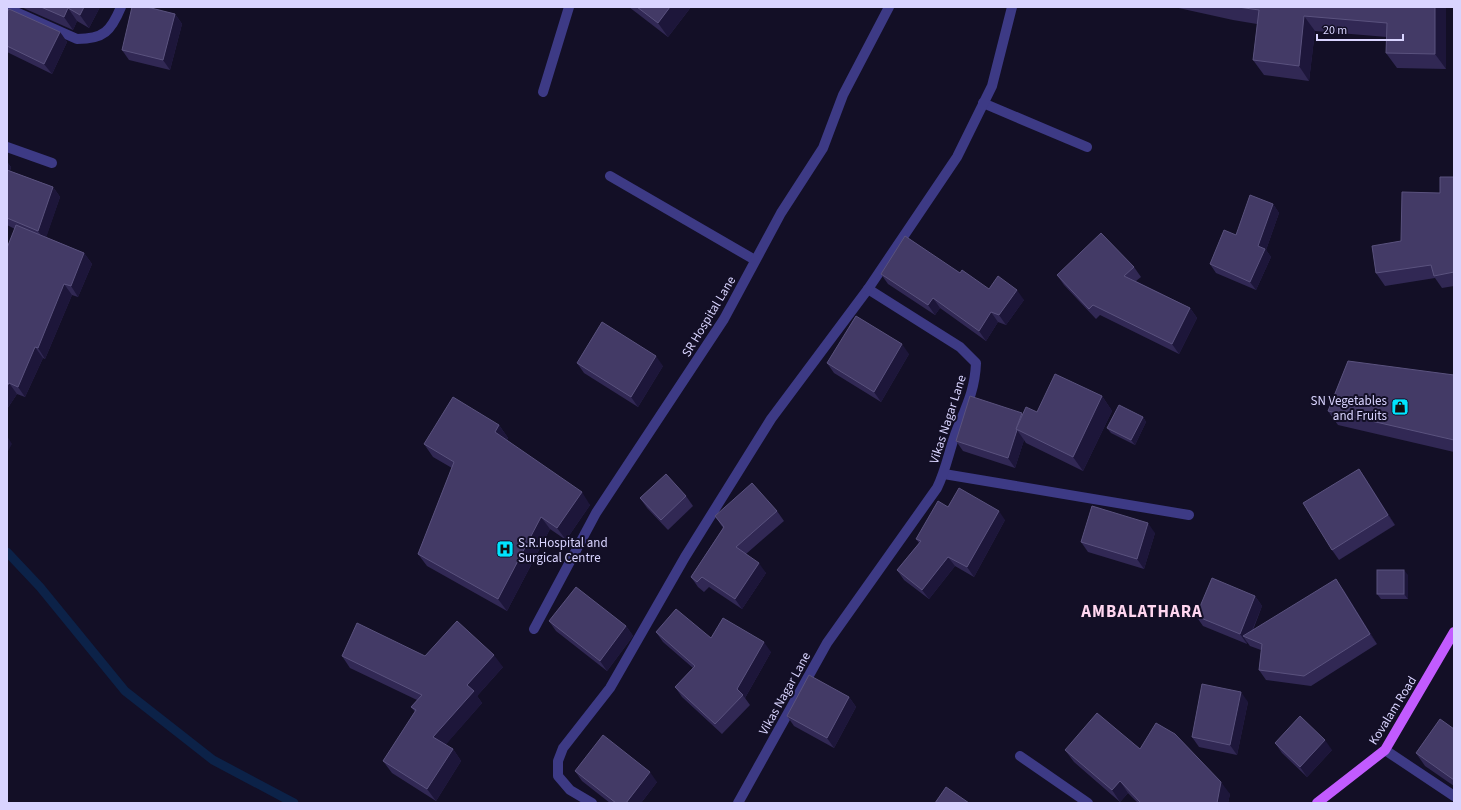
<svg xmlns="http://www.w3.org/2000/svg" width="1461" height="810" viewBox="0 0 1461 810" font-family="'Source Sans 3',sans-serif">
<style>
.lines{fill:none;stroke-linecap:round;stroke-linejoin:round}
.stream{stroke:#0c2248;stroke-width:9}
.minor{stroke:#3d3a85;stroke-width:10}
.primary{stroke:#c25bff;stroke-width:10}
.wall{fill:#312854}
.shaded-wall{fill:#1d163a}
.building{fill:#433a66;stroke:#5a527e}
.labels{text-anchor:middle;stroke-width:4;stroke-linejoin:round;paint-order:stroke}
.street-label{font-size:13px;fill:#d9d4ff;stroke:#130f26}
.poi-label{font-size:13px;fill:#d9d4ff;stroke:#130f26;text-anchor:end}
.district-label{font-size:17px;font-weight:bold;letter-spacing:1px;fill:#ffd6f0;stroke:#130f26}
</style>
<rect width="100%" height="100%" fill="#130f26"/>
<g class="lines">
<!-- stream -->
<polyline class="stream" points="7,552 40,587 125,691 213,760 294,803"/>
<!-- minor -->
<g class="minor">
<path d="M 7,8 L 77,39 C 104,39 111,31 121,7"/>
<polyline points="543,92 569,7"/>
<polyline points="983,103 1087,147"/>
<polyline points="7,147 52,163"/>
<polyline points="610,176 755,260"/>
<polyline points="944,474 1189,515"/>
<polyline points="534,629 596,513 724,319 781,213 823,148 843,95 889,7"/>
<polyline points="1385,750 1454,796"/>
<polyline points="1020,756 1088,803"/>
<polyline points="592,803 570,790 558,776 558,761 563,748 610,688 685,557 771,419 868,289"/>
<path d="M 738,803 L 827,643 L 937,488 C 946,470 949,451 956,432 C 966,407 975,390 976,363 L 960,347 L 868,289 L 957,157 L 992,86 L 1012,7"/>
</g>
<!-- primary -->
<polyline class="primary" points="1317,803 1385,750 1454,632"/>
</g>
<!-- wall -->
<g class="wall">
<polygon points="21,7 100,7 89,28 77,21 73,30"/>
<polygon points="629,7 691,7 668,37"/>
<polygon points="1174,7 1446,7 1446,69 1397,68 1386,53 1387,37 1315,31 1309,81 1264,75 1253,60 1257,24 1233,20"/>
<polygon points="7,12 60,32 67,42 52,74 7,52"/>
<polygon points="175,14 182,24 170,70 129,60 122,50"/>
<polygon points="7,162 11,167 10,171 53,187 60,197 46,237 84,253 92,264 78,297 72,295 45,359 43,358 25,397 17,394 7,409 7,248 15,229 7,225"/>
<polygon points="1454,177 1454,286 1442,288 1435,278 1385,286 1376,273 1401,241 1440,193"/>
<polygon points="1273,204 1279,213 1266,250 1271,257 1256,290 1216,273 1210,264 1236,235"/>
<polygon points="1134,267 1141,277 1136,281 1190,308 1197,318 1179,354 1100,315 1096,319 1064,285 1057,275"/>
<polygon points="960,273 989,289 1024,300 1006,325 998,322 986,341 940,308 935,315 888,284 881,274"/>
<polygon points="909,354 881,402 834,373 827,363"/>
<polygon points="577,363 663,366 638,407 584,373"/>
<polygon points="1454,375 1454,452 1338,425 1328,411"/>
<polygon points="1102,396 1112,411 1083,471 1026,443 1024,440 1015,468 963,451 956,441 1023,414 1037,412"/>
<polygon points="1143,417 1146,422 1135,445 1111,433 1107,428"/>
<polygon points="499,425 508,438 507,440 590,505 566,540 550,529 507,611 427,566 418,554 452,468 433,457 424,444"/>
<polygon points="1359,469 1366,479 1395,525 1339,560 1332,550"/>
<polygon points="686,496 693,506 668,530 647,508 640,498"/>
<polygon points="948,507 1005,520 974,577 955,566 929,599 904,580 897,570 919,543 916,539"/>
<polygon points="777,511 784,521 746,554 766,573 742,609 709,587 704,592 698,587 691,577 723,528 715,516"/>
<polygon points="1155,533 1144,569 1088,552 1081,542"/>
<polygon points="1408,575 1408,599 1381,599 1377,594"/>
<polygon points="1343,589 1377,644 1311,686 1266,680 1259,670 1261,650 1250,646 1247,642 1247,644 1203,626 1196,616 1255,596 1262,606 1253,630"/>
<polygon points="549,621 626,626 633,636 607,671 556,631"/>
<polygon points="656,632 711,638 771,652 745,698 750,705 722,734 682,697 675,687 693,668 663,642"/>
<polygon points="342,656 425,656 503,667 477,696 482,703 445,745 453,749 461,761 436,801 392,773 383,761 415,712 411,707 417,700 350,668"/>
<polygon points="849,697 856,707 834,748 794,726 787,716"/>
<polygon points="1248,702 1237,755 1199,747 1192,737"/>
<polygon points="1454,729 1454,786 1425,766 1416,753"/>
<polygon points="1275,743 1332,750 1307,777 1282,753"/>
<polygon points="1140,749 1230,794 1228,803 1138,803 1128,793 1120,802 1074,762 1065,750"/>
<polygon points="575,771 657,782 641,803 610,803 582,781"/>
</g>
<!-- shaded-wall -->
<g class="shaded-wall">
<polygon points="84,7 100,7 89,28 80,15"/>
<polygon points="670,7 691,7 668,37 658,23"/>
<polygon points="1435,7 1446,7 1446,69 1435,54"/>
<polygon points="68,8 77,21 73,30 64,17"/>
<polygon points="175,14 182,24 170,70 163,60"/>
<polygon points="1304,16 1315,31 1309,81 1299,66"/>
<polygon points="60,32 67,42 52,74 44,64"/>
<polygon points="7,162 11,167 7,177"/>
<polygon points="53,187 60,197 45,241 38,231"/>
<polygon points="1273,204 1279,213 1266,250 1271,257 1256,290 1250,282 1258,246"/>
<polygon points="84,253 92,264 78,297 71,286"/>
<polygon points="64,284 72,295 45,359 38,348"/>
<polygon points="1017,290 1024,300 1006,325 999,315"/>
<polygon points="933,298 940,308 935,315 928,305"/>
<polygon points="1190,308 1197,318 1179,354 1172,344"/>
<polygon points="991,312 998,322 986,341 979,331"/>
<polygon points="902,344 909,354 881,402 874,392"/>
<polygon points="35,347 43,358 25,397 18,387"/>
<polygon points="656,356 663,366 638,407 631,397"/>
<polygon points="9,383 17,394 7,409 7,386"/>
<polygon points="1102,396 1112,411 1083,471 1073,457"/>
<polygon points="1143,417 1146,422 1135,445 1131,440"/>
<polygon points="499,425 508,438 504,445 495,432"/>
<polygon points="1017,430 1024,440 1015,468 1008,458"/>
<polygon points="7,436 12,444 7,453"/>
<polygon points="1359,469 1366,479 1395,525 1388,515"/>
<polygon points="582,492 590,505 566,540 557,528"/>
<polygon points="999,511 1005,520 974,577 967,567"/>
<polygon points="541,517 550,529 507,611 498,599"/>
<polygon points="1148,523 1155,533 1144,569 1137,559"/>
<polygon points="948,557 955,566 929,599 922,590"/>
<polygon points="759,563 766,573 742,609 735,599"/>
<polygon points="1404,570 1408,575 1408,599 1404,594"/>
<polygon points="1336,579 1343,589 1377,644 1370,634"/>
<polygon points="1255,596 1262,606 1249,638 1243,636 1247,642 1247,644 1240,634"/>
<polygon points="626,626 633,636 607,671 600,661"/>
<polygon points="764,642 771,652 745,698 737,689"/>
<polygon points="494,655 503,667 477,696 482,703 442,749 433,737 467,685"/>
<polygon points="1241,692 1248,702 1237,755 1230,745"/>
<polygon points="849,697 856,707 834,748 827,738"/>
<polygon points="1325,740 1332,750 1307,777 1300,767"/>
<polygon points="453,749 461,761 436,801 427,789"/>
<polygon points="650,772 657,782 641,803 626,803"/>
<polygon points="1120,781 1128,793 1120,802 1112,790"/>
<polygon points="1221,782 1230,794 1228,803 1217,803"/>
</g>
<!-- building -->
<g class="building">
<polygon points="41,7 84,7 80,15 68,8 64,17"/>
<polygon points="132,7 147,7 175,14 163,60 122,50"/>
<polygon points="637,7 670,7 658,23"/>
<polygon points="1238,7 1435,7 1435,54 1386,53 1387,23 1304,16 1299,66 1253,60 1259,10"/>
<polygon points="9,9 60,32 44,64 7,46 7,12"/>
<polygon points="7,170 53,187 38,231 7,218"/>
<polygon points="1440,177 1454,177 1454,272 1434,276 1431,265 1376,273 1372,246 1401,241 1402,192 1440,193"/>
<polygon points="1250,195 1273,204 1258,246 1265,249 1250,282 1210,264 1224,230 1236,235"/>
<polygon points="16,225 84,253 71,286 64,284 38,348 35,347 18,387 9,383 7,386 7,248"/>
<polygon points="1101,233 1134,267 1124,276 1190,308 1172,344 1093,305 1089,309 1057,275"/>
<polygon points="905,236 960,273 962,270 989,289 998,276 1017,290 999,315 991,312 979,331 933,298 928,305 881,274"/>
<polygon points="856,316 902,344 874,392 827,363"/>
<polygon points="602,322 656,356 631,397 577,363"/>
<polygon points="1348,361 1454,375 1454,440 1328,411"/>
<polygon points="1055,374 1102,396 1073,457 1016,429 1026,407 1037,412"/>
<polygon points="970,396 1022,413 1016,429 1017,430 1008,458 956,441"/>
<polygon points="453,397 499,425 495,432 582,492 557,528 541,517 498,599 418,554 454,462 424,444"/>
<polygon points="1119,405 1143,417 1131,440 1107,428"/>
<polygon points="1359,469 1388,515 1332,550 1303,503"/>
<polygon points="666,474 686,496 661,520 640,498"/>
<polygon points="752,483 777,511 736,547 759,563 735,599 702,577 697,582 691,577 724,527 715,516"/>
<polygon points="959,488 999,511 967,567 948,557 922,590 897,570 921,541 916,539 938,501 948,507"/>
<polygon points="1092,506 1148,523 1137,559 1081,542"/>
<rect x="1377" y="570" width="27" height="24"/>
<polygon points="1212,578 1255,596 1240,634 1196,616"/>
<polygon points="1336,579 1370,634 1304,676 1259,670 1262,644 1243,636"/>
<polygon points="576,587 626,626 600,661 549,621"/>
<polygon points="676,609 711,638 723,618 764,642 737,689 743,695 715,724 675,687 695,666 656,632"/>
<polygon points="457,621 494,655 467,685 474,691 433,737 453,749 427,789 383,761 416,710 411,707 422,695 342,656 357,623 425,656"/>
<polygon points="809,675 849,697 827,738 787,716"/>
<polygon points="1202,684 1241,692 1230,745 1192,737"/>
<polygon points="1097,713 1140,749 1156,723 1175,734 1221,782 1217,803 1141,803 1120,781 1112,790 1065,750"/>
<polygon points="1300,716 1325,740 1300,767 1275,743"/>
<polygon points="1440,719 1454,729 1454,780 1416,753"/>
<polygon points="603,735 650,772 626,803 616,803 575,771"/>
<polygon points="946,787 969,803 935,803"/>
</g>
<!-- icons -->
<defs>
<g id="shop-square" transform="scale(0.9)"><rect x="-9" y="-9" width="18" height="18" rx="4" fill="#00e5ff" stroke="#130f26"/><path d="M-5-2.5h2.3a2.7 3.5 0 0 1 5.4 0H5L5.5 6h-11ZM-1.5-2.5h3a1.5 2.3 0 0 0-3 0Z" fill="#111"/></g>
<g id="hospital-square" transform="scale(0.9)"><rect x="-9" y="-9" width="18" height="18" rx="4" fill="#00e5ff" stroke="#130f26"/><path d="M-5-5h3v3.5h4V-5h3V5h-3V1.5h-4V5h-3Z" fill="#111"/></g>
</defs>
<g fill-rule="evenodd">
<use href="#shop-square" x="1400" y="407"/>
<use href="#hospital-square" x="505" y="549"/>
</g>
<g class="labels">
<!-- street labels -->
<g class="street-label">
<text transform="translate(708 316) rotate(-59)" y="5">SR Hospital Lane</text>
<text transform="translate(947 419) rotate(-72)" y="5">Vikas Nagar Lane</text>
<text transform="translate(784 693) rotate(-61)" y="5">Vikas Nagar Lane</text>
<text transform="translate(1392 710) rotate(-58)" y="5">Kovalam Road</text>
</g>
<!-- poi labels -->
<g class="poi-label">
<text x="1387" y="405">SN Vegetables<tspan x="1387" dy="15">and Fruits</tspan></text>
<text x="518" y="547" text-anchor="start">S.R.Hospital and<tspan x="518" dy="15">Surgical Centre</tspan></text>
</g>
<!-- district labels -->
<g class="district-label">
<text x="1142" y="617">AMBALATHARA</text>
</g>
</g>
<!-- border -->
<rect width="1461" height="810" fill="none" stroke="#d9d4ff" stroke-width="16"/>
<!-- scale -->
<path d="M1317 34v6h86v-6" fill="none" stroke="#d9d4ff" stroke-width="2"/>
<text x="1323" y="34" font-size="12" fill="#d9d4ff" stroke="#130f26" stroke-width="3" paint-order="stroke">20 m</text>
</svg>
